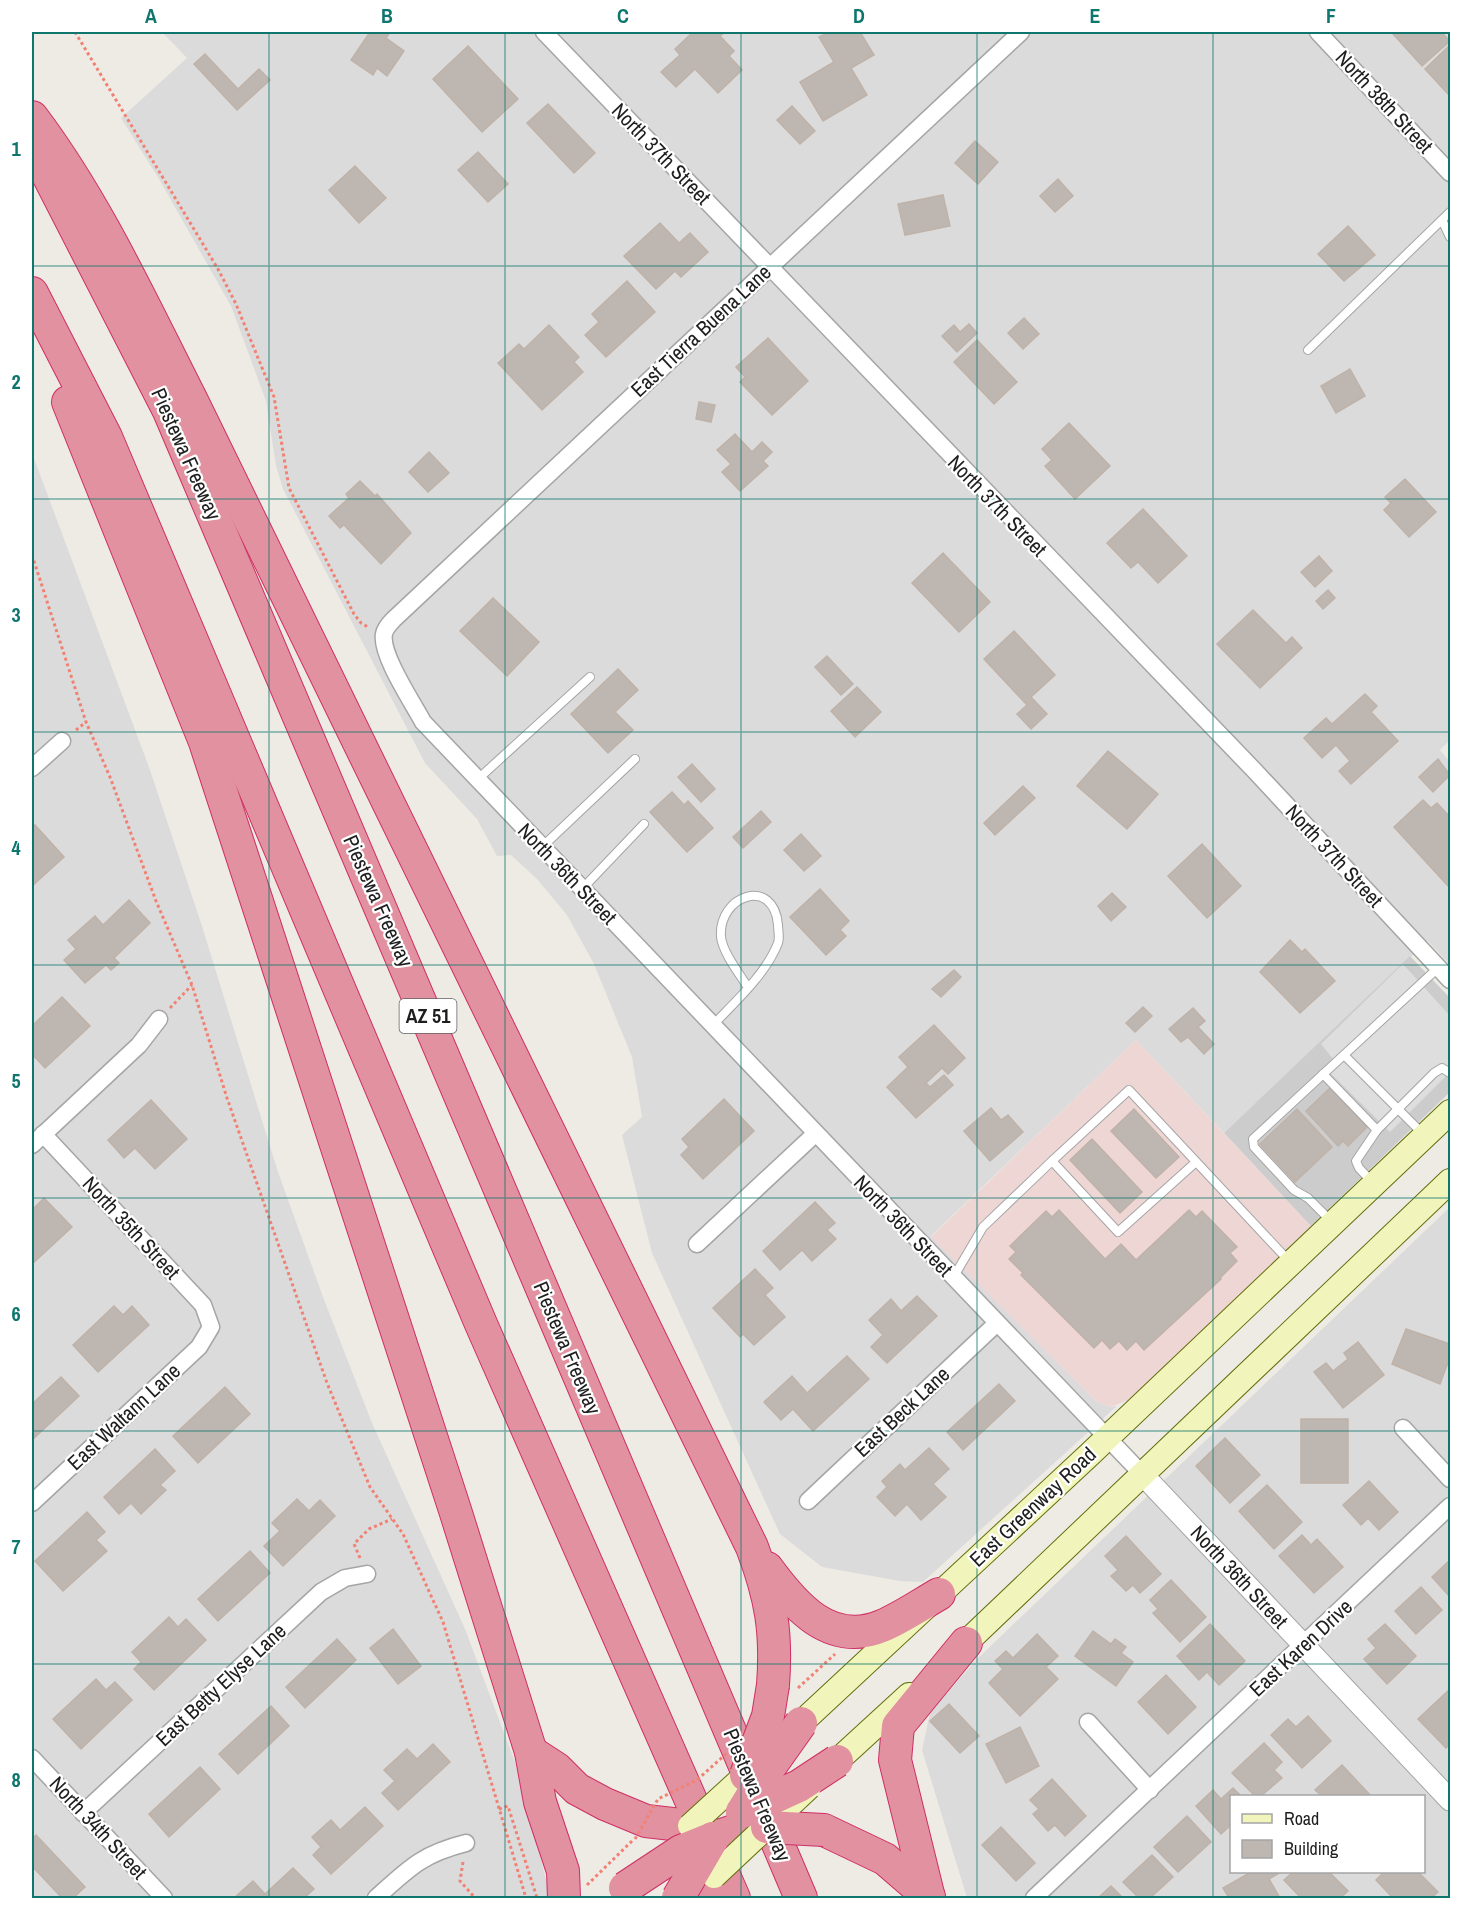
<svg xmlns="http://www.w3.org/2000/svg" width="1482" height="1930" viewBox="0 0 1482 1930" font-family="'Archivo Narrow',sans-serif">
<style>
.residential{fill:#dcdbdb;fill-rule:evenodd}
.commercial{fill:#eed6d5}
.religious{fill:#ccc}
.parking{fill:#dedede}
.building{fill:#beb7b1;stroke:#bfb2a8;stroke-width:1.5}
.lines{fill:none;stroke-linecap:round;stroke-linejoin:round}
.service-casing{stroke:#a5a5a5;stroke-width:10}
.minor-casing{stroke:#a5a5a5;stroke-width:19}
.tertiary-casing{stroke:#a5a5a5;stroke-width:23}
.secondary-casing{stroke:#636e0c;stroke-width:26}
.motorway-casing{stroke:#cf2f65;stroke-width:34}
.path{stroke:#f18173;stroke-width:3;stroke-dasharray:3 3;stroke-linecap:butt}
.service{stroke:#fff;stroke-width:8}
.minor{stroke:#fff;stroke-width:16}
.tertiary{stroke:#fff;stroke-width:21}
.secondary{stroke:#f2f5bb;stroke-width:24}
.motorway{stroke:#e1919f;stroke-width:32}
.secondary-bridge-casing{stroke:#636e0c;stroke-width:26;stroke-linecap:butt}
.motorway-bridge-casing{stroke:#cf2f65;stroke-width:34;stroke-linecap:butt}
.path-bridge{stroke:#f18173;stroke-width:3;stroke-dasharray:3 3;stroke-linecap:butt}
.secondary-bridge{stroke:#f2f5bb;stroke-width:24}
.motorway-bridge{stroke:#e1919f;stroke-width:32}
.grid{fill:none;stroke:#0f766e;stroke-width:1.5;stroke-opacity:0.55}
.labels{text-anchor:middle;stroke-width:4.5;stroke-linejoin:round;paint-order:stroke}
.shield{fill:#fff;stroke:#626262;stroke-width:1.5}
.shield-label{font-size:20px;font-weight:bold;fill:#1e1e1e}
.street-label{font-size:21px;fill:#1e1e1e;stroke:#fff}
.neatline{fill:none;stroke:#0f766e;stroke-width:2}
.grid-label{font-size:20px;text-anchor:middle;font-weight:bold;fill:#0f766e}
</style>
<rect width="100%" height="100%" fill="#eeebe4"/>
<!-- residential -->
<g class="residential">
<polygon points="162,32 1450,32 1450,740 1440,750 1450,762 1450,965 1428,941 1224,1133 1136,1040 931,1236 1096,1401 1110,1407 1117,1406 923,1582 900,1581 822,1567 780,1534 652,1253 622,1135 642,1117 632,1057 594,964 567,915 537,879 511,855 497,856 477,819 425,763 283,489 276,466 266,401 231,306 159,179 121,118 187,58"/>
<polygon points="32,453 150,770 201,923 278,1172 323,1297 372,1423 465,1629 515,1762 551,1898 32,1898"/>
<path d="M 1450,1207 L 1450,1898 L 967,1898 L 922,1750 L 930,1713 L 976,1660 ZM 1232,1796 L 1424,1796 L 1424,1872 L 1232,1872 Z"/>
</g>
<!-- commercial -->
<polygon class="commercial" points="1136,1040 1311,1226 1131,1399 1110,1407 1096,1401 931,1237"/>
<!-- religious -->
<polygon class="religious" points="1410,956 1450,998 1450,1092 1311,1226 1224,1133"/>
<!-- parking -->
<polygon class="parking" points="1403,964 1450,1016 1450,1072 1390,1132 1325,1068 1333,1059 1321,1044"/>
<!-- building -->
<g class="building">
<polygon points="370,32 390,32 386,38 404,51 387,76 377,68 373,75 351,60"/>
<polygon points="693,32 725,32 720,36 734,51 729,56 742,70 718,93 695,69 676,87 661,72 680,55 675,49"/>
<polygon points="829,32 860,32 874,55 851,68 867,95 823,121 800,82 834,62 819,37"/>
<polygon points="1396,32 1441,32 1450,41 1422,66 1393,34"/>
<polygon points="1450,45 1450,96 1425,69"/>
<polygon points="468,46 518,99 482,132 433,79"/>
<polygon points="205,54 238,89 259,69 270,80 237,110 194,64"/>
<polygon points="548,104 595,153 574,173 527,123"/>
<polygon points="792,106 815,131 800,144 777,120"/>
<polygon points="975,141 998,162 978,184 955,163"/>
<polygon points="478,152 508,184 488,202 458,170"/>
<polygon points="355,166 386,198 359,223 329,190"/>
<polygon points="1058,179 1073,196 1055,212 1040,196"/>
<polygon points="943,195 950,226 905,235 898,204"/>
<polygon points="660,223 679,243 690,233 708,252 681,277 675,271 656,289 624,256"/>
<polygon points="1348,226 1375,255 1344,281 1318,254"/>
<polygon points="627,281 655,312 606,357 585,335 599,322 592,314"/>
<polygon points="1024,318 1039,334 1023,349 1008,333"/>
<polygon points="969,324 977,333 957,352 942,336 954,325 960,332"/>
<polygon points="549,325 579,357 574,362 583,372 542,410 498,363 519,344 524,349"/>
<polygon points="768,338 808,381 772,415 740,382 745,377 736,367"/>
<polygon points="977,340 1017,382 994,404 954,362"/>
<polygon points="1350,369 1365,396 1336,413 1321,386"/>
<polygon points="699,402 715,405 711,422 696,419"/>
<polygon points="1069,423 1110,466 1075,499 1045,466 1052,460 1042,449"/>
<polygon points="735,434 752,452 762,442 772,452 763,461 768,466 740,491 722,472 731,464 717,450"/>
<polygon points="429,452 449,473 428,492 409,472"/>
<polygon points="1405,479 1436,512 1409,537 1384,510 1391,503 1385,497"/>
<polygon points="360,481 375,496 377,494 411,533 381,564 344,525 340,528 329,516 349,498 346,494"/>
<polygon points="1143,509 1187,556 1158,583 1138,562 1131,568 1107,543"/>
<polygon points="943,553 990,602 959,632 912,583"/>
<polygon points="1319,556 1332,571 1315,587 1301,572"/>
<polygon points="1328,590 1335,598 1323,609 1316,601"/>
<polygon points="493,598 539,642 507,676 460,631"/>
<polygon points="1253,610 1286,643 1292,637 1302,648 1260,688 1217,644"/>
<polygon points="1014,631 1055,675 1031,697 1047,714 1031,729 1017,714 1027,705 984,659"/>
<polygon points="827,656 853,684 841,695 815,667"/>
<polygon points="618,669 638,690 615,712 633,730 608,753 571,714"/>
<polygon points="857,687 881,712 855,737 831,711"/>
<polygon points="1365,694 1377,706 1371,712 1398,741 1351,784 1339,771 1350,761 1336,745 1322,758 1304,738 1326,718 1332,724"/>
<polygon points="1108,751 1158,794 1127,829 1077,786"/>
<polygon points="1438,759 1450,775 1433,792 1419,777"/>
<polygon points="692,764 715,789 701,802 678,777"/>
<polygon points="1023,786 1035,798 995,835 984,823"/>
<polygon points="672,792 684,805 688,801 713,828 687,852 650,812"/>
<polygon points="1423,800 1431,808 1437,803 1450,817 1450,888 1394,827"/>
<polygon points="761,811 771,822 743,848 733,837"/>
<polygon points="35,825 64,857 32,886 32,827"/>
<polygon points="801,834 821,856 804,871 784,850"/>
<polygon points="1202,844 1241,886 1207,918 1168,876"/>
<polygon points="820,889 849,921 840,930 846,936 826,955 790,917"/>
<polygon points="1112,893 1126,907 1111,921 1098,906"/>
<polygon points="129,900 150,923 114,958 119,963 111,970 106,965 85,983 64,960 76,949 68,940 95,916 103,925"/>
<polygon points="1290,940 1302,952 1305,949 1335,981 1300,1013 1260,972"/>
<polygon points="954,970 961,977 941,997 932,989"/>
<polygon points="62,997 90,1026 45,1068 32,1054 32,1026"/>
<polygon points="1143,1007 1152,1016 1135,1032 1126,1023"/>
<polygon points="1193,1008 1205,1021 1198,1027 1214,1044 1204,1054 1188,1037 1181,1042 1169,1029"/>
<polygon points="934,1025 965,1058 948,1074 942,1068 926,1083 930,1087 944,1075 953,1085 916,1118 887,1087 908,1067 899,1057"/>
<polygon points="1331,1087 1367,1127 1348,1146 1343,1141 1338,1146 1306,1111"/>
<polygon points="724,1099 754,1131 703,1179 681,1155 689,1147 682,1139"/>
<polygon points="151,1100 187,1139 155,1169 135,1148 124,1158 108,1140"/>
<polygon points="991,1108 1001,1120 1008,1115 1023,1132 990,1161 964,1131"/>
<polygon points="1134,1109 1179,1157 1156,1178 1111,1131"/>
<polygon points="1297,1109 1332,1147 1295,1182 1260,1144"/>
<polygon points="1092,1139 1142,1192 1120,1213 1070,1160"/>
<polygon points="44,1198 72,1227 32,1264 32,1210"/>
<polygon points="815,1202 835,1223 827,1230 836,1239 812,1261 802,1250 780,1270 763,1251"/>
<polygon points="1059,1210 1105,1259 1121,1244 1136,1260 1189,1210 1196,1217 1202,1211 1237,1247 1230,1253 1237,1261 1220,1278 1221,1279 1144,1350 1136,1341 1127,1350 1119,1341 1110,1349 1102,1340 1094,1348 1021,1275 1023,1273 1009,1259 1016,1252 1010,1246 1046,1211 1052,1217"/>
<polygon points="755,1269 773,1288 765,1295 785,1317 754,1345 743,1334 740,1337 713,1308"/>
<polygon points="917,1296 937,1316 887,1363 871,1347 883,1335 869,1320 891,1299 901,1311"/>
<polygon points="114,1306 123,1315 132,1306 149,1325 98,1372 73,1345"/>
<polygon points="1406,1329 1450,1344 1450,1357 1440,1384 1392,1364"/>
<polygon points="1358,1342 1384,1375 1343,1408 1314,1372 1326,1363 1333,1371 1348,1359 1344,1353"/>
<polygon points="847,1356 869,1379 813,1431 793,1409 781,1420 764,1402 792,1376 807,1393"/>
<polygon points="61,1377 79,1396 32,1440 32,1404"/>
<polygon points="999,1384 1015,1401 963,1450 947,1432"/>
<polygon points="225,1387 250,1414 198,1463 173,1436"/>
<rect x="1301" y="1419" width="47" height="64"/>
<polygon points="1225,1438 1260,1475 1230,1503 1196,1466"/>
<polygon points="929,1448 949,1469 933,1484 946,1497 921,1520 907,1504 895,1516 877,1497 887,1487 882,1481 900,1464 905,1470"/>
<polygon points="155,1449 175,1471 160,1485 166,1490 141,1514 131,1503 119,1514 104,1497"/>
<polygon points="1369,1481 1398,1512 1379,1530 1368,1518 1361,1525 1343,1505"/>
<polygon points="1267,1485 1302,1522 1274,1549 1239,1511"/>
<polygon points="297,1499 309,1511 320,1500 335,1516 283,1566 264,1546 280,1531 272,1523"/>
<polygon points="87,1512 105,1532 96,1540 107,1551 63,1591 35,1561"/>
<polygon points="1302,1535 1311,1545 1317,1539 1343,1567 1314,1593 1279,1556"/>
<polygon points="1126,1536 1161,1574 1140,1593 1133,1585 1126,1591 1111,1576 1118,1570 1105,1556"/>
<polygon points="250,1551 270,1573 218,1621 198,1599"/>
<polygon points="1450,1560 1450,1597 1432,1577"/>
<polygon points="1171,1580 1206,1617 1180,1642 1153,1613 1158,1609 1150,1600"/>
<polygon points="1421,1587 1442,1610 1416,1634 1395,1611"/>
<polygon points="169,1617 178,1627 186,1619 206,1640 154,1690 134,1669 141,1662 132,1652"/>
<polygon points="1210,1624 1245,1661 1219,1685 1207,1672 1199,1680 1177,1656"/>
<polygon points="1385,1624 1416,1656 1387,1684 1364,1659 1376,1648 1368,1639"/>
<polygon points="393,1629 421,1666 398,1684 370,1648"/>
<polygon points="1093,1631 1111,1644 1115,1639 1126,1647 1121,1653 1133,1662 1116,1686 1075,1656"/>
<polygon points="1037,1634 1058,1656 1046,1667 1058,1679 1020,1716 989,1683 1003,1669 995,1661 1006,1651 1013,1658"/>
<polygon points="337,1639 356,1660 305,1708 286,1687"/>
<polygon points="1166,1675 1196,1707 1168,1734 1138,1702"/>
<polygon points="96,1679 106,1690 115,1682 132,1700 81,1749 53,1719"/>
<polygon points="1450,1689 1450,1744 1446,1748 1418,1719"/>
<polygon points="949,1704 979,1736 960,1753 930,1721"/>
<polygon points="271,1706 289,1726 238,1774 219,1754"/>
<polygon points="1308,1716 1331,1741 1302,1768 1271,1735 1288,1719 1296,1727"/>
<polygon points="1020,1727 1039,1766 1006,1783 986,1744"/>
<polygon points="1264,1743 1282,1762 1274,1770 1282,1778 1261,1796 1255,1796 1232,1773"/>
<polygon points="433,1744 450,1762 398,1810 382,1793 395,1781 384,1770 407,1749 417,1759"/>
<polygon points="1342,1765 1371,1796 1322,1796 1315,1790"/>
<polygon points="200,1767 220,1789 169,1837 149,1814"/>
<polygon points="1052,1779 1086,1816 1065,1836 1055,1825 1048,1831 1033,1814 1039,1809 1030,1800"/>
<polygon points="1233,1788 1241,1796 1232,1796 1232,1824 1221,1834 1196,1806 1213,1790 1221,1799"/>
<polygon points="365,1807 383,1826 331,1874 313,1855 321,1847 312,1837 331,1820 340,1830"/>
<polygon points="1187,1816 1211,1842 1178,1872 1154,1847"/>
<polygon points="1001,1827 1035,1863 1016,1881 982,1845"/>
<polygon points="36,1835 85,1887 73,1898 62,1898 32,1866 32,1839"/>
<polygon points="1152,1855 1173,1877 1150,1898 1139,1898 1123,1882"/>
<polygon points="293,1868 314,1889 304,1898 234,1898 253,1881 265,1894"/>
<polygon points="1251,1872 1281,1872 1269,1879 1280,1898 1229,1898 1223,1888"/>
<polygon points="1293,1872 1329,1872 1348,1891 1340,1898 1301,1898 1284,1880"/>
<polygon points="1384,1872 1418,1872 1438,1892 1431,1898 1393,1898 1376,1880"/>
<polygon points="1111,1886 1123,1898 1098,1898"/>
</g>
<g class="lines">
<!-- service casing -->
<g class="service-casing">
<g id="service">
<polyline points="1442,220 1450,237"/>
<polyline points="1308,350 1450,212"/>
<polyline points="478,779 590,677"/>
<polyline points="542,847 635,759"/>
<polyline points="582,889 644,824"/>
<path d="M 712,1026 C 735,1002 766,974 778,943 C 780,937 778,931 778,925 C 774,876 718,895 721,937 C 723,953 739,973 747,986"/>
<polyline points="1345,1056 1423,1134"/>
<polyline points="1323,1074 1377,1130 1356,1161 1359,1168 1373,1183"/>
<polyline points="1377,1130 1434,1073 1442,1068 1450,1073"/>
<polyline points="1196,1162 1118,1232 1052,1161 1129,1090 1289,1261"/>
<polyline points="1331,1221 1308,1198 1294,1190 1254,1147 1253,1139 1439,967"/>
<polyline points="953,1278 983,1227 1052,1161"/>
</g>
</g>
<!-- minor casing -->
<g class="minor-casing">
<g id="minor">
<polyline points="544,32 1253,769 1450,980"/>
<path d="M 1021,32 L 394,619 C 390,623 385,628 384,634 C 380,654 413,703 423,722 L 1143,1475"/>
<polyline points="1318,32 1450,173"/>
<polyline points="32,768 62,741"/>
<polyline points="32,1145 139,1045 159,1019"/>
<polyline points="697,1244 815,1134"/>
<polyline points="1403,1428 1450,1479"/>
<polyline points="808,1501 996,1324"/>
<polyline points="32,1503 199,1347 211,1327 203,1305 43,1134"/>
<polyline points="1088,1722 1150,1790"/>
<polyline points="32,1758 164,1898"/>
<polyline points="83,1813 321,1592 345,1578 367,1574"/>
<path d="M 376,1898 C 409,1868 422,1854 466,1843"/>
<polyline points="1034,1898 1450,1506"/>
</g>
</g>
<!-- tertiary casing -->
<g class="tertiary-casing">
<polyline id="tertiary" points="1143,1475 1450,1800"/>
</g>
<!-- secondary casing -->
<g class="secondary-casing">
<g id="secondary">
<polyline points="953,1655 1450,1181"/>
<polyline points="801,1723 1089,1455 1450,1112"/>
<polyline points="837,1761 909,1695"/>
</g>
</g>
<!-- motorway casing -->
<g class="motorway-casing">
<g id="motorway">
<path d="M 32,117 C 97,203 143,305 192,401 L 752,1547 C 771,1597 777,1632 773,1685"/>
<polyline points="32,144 169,411 801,1898"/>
<polyline points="32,293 106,437 481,1324 734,1898"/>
<polyline points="68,402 205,742 455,1510 531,1752 540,1802 563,1871 564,1898"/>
<path d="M 767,1568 C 794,1605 830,1648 882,1626 C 901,1618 920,1605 939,1594"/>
<polyline points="531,1752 557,1769 577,1789 605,1804 646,1821 690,1826"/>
<polyline points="824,1830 885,1859 929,1897"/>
<polyline points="713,1838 734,1831 767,1827"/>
<polyline points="705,1898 714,1876"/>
<polyline points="929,1898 895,1760 898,1726 966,1643"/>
</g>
</g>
<!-- path -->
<g class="path">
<polyline points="75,32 218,269 236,304 274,397 289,488 354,614 361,623 368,627"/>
<polyline points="32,555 86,722 110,777 156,901 192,985 227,1098 327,1383 370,1487 403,1534 443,1622 526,1898"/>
<polyline points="76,730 86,722"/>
<polyline points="170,1008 192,985"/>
<polyline points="360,1558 354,1544 369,1529 392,1519"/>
<polyline points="798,1688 835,1654"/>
<polyline points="499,1809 508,1806 537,1898"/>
<polyline points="463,1862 460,1881 475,1898"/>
<polyline points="587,1885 632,1841"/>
</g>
<!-- service -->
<use href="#service" class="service"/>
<!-- minor -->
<use href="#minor" class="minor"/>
<!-- tertiary -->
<use href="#tertiary" class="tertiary"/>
<!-- secondary -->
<use href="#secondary" class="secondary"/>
<!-- motorway -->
<use href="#motorway" class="motorway"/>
<!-- secondary-bridge casing -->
<g class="secondary-bridge-casing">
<g id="secondary-bridge">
<polyline points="690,1826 758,1764"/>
<polyline points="714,1876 809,1787"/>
</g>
</g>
<!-- motorway-bridge casing -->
<g class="motorway-bridge-casing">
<g id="motorway-bridge">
<polyline points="746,1775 768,1716 773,1685"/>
<polyline points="742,1812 799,1786 837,1761"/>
<polyline points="742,1812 767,1771 801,1723"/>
<polyline points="767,1827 824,1830"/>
<polyline points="625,1888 681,1851 713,1838"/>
<polyline points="678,1898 713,1838"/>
</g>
</g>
<!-- path-bridge -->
<polyline class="path-bridge" points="635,1839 658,1799 697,1780 727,1753"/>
<!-- secondary-bridge -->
<use href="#secondary-bridge" class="secondary-bridge"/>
<!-- motorway-bridge -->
<use href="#motorway-bridge" class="motorway-bridge"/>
</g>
<!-- grid -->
<path class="grid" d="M 269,32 L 269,1898M 505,32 L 505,1898M 741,32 L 741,1898M 977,32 L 977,1898M 1213,32 L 1213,1898M 32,266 L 1450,266M 32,499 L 1450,499M 32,732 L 1450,732M 32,965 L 1450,965M 32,1198 L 1450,1198M 32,1431 L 1450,1431M 32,1664 L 1450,1664"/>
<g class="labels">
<!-- shield labels -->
<rect class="shield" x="399.5" y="999" width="57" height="34" rx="4.5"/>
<g class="shield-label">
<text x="428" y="1023">AZ 51</text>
</g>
<!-- street labels -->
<g class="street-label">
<text transform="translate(1384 102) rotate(47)" y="7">North 38th Street</text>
<text transform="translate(661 154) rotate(46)" y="7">North 37th Street</text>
<text transform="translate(701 331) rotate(-43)" y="7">East Tierra Buena Lane</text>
<text transform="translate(186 454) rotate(66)" y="7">Piestewa Freeway</text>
<text transform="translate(997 506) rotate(46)" y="7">North 37th Street</text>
<text transform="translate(1334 856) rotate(47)" y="7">North 37th Street</text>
<text transform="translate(567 874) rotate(46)" y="7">North 36th Street</text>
<text transform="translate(378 901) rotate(66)" y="7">Piestewa Freeway</text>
<text transform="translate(903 1226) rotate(46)" y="7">North 36th Street</text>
<text transform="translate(131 1228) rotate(47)" y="7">North 35th Street</text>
<text transform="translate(567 1348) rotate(67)" y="7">Piestewa Freeway</text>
<text transform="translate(902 1412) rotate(-43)" y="7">East Beck Lane</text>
<text transform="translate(124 1417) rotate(-43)" y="7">East Waltann Lane</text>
<text transform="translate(1033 1507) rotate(-43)" y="7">East Greenway Road</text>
<text transform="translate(1239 1577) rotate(47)" y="7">North 36th Street</text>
<text transform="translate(1301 1648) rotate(-43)" y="7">East Karen Drive</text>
<text transform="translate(221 1685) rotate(-43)" y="7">East Betty Elyse Lane</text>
<text transform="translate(757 1795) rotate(67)" y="7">Piestewa Freeway</text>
<text transform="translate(98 1828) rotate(47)" y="7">North 34th Street</text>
</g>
</g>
<!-- border -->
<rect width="1482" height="1930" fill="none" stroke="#ffffff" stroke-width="66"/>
<!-- legend -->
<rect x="1230" y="1795" width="195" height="78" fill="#ffffff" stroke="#a5a5a5" stroke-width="1.5"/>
<rect x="1242" y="1814" width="30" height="9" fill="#f2f5bb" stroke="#a5a5a5" stroke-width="1.5"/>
<text x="1284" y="1825" font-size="18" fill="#1e1e1e">Road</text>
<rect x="1242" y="1840" width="30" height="18" fill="#beb7b1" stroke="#a5a5a5" stroke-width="1.5"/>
<text x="1284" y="1855" font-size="18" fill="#1e1e1e">Building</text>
<rect x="33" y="33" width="1416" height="1864" class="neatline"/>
<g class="grid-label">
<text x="151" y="23">A</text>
<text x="387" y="23">B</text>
<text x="623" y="23">C</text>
<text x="859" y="23">D</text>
<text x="1095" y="23">E</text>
<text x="1331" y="23">F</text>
<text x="16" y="156">1</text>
<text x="16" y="389">2</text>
<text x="16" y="622">3</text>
<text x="16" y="855">4</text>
<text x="16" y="1088">5</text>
<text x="16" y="1321">6</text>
<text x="16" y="1554">7</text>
<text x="16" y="1787">8</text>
</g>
</svg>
